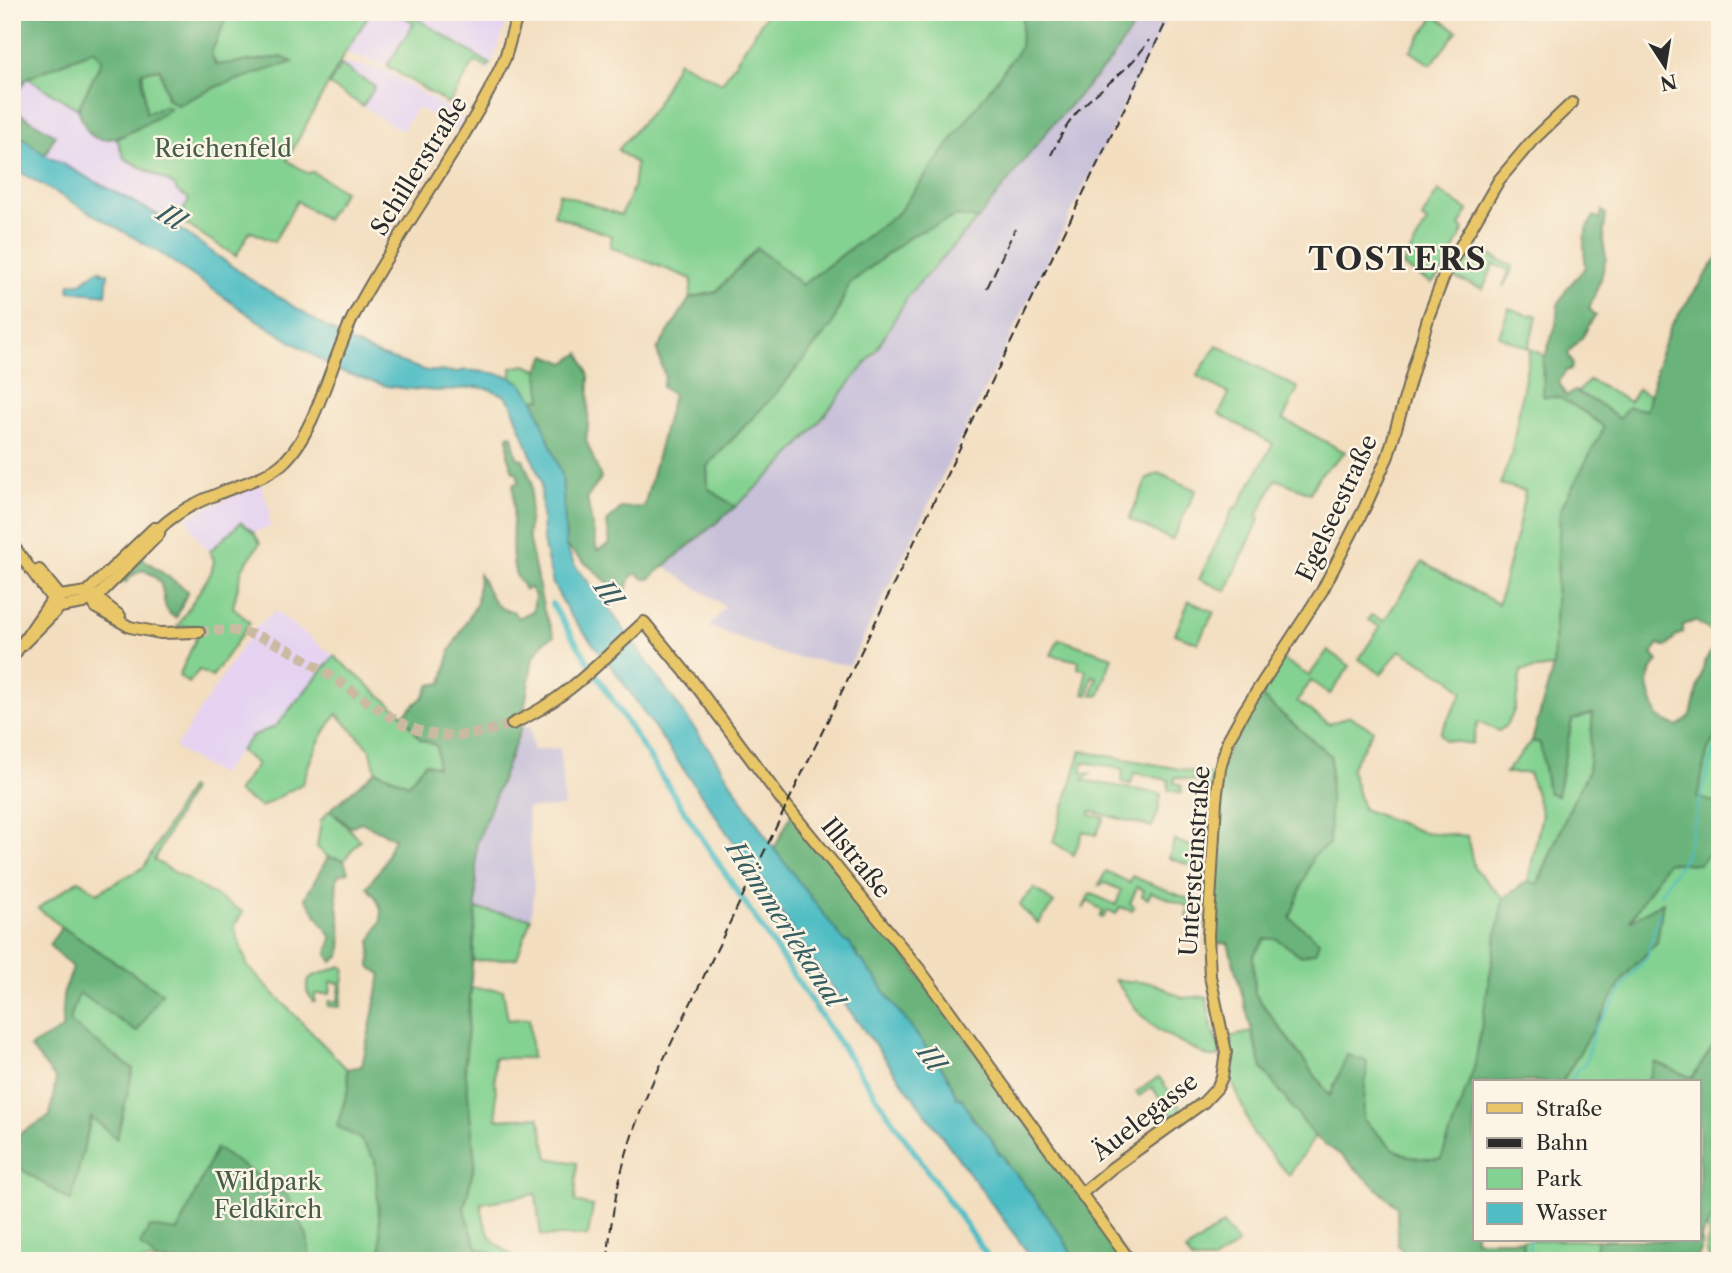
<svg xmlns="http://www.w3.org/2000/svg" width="1732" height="1273" viewBox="0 0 1732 1273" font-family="'Libre Caslon Text',serif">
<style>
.built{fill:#e5d3f1}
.industrial{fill:#c7c0d9}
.green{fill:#84d291;stroke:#587e5e;stroke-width:2}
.forest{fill:#6bb47b;stroke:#4b7053;stroke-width:2}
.water{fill:#4fbdc4;stroke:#3d7478;stroke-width:2}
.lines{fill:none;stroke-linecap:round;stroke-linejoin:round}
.stream{stroke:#4fbdc4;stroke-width:2}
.canal{stroke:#4fbdc4;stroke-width:6}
.major-tunnel{stroke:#cbbaa2;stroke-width:10;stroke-dasharray:10 5;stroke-linecap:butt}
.major-casing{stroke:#716a5f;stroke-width:14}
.major{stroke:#e9c769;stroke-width:10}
.rail{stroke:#2b2b2b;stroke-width:2;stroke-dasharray:10 5;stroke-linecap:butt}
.labels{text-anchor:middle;stroke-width:5;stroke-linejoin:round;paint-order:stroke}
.park-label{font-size:24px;fill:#465d4a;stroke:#fcf5e5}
.street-label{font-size:24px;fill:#2b2b2b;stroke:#fcf5e5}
.water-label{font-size:26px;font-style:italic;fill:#385e61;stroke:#fcf5e5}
.district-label{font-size:32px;font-weight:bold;letter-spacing:2px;fill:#2b2b2b;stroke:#fcf5e5}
</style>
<rect width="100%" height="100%" fill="#fcf5e5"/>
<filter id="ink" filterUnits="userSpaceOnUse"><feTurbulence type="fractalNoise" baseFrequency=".0143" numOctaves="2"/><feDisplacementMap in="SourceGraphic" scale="14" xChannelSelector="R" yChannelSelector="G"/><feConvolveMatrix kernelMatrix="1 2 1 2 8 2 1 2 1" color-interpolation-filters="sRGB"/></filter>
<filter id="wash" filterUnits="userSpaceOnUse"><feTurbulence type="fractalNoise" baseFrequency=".00686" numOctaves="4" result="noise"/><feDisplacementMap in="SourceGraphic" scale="28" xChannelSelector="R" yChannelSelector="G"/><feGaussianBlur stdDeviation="1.57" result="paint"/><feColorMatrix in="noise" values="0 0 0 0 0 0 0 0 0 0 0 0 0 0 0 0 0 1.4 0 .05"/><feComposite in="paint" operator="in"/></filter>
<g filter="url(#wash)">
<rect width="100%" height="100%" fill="#f3dec0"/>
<!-- built -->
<g class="built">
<polygon points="372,12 509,12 502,36 489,71 414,24 387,66 346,53"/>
<polygon points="342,63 384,69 464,119 456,131 417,107 402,131 329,85"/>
<polygon points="27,78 78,109 89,133 97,138 117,139 124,158 174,185 177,191 189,199 176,226 45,155 55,135 18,112 15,96"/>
<polygon points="261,485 271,514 268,516 271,527 253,532 241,522 210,551 197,538 187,518 206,508"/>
<polygon points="275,611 334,656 276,726 252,736 220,775 175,748 253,630"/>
</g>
<!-- industrial -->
<g class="industrial">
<polygon points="1148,12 1165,21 850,665 787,656 709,627 725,607 664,566 764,482 811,432 910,293 978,219 1054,123 1111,60 1135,23"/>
<polygon points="530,727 533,750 560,748 564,807 527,808 534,888 531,918 476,909 476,846 521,728"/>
</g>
<!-- green -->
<g class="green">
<polygon points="229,12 371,12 346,51 287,160 307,173 313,172 344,191 326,220 297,201 274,242 250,231 236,256 179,220 189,199 177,191 174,185 124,158 117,139 170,109 165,106 146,114 142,72 160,69 167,99 177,105 218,86 291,62 281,58 216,65 211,53"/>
<polygon points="393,12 406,12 490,64 487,68 475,61 449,104 387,66 414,23 400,14 399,16"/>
<polygon points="768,12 1023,12 1020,48 898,213 802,285 757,248 716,292 690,298 692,279 610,247 612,236 554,215 559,193 621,215 633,188 636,164 618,150 655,107 678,61 722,83"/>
<polygon points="1435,16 1457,31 1431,65 1410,51"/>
<polygon points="94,50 102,60 78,109 27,78"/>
<polygon points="341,65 375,87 363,106 329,85"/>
<path d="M 1438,191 L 1468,210 L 1460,226 L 1464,229 C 1457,243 1444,276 1431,283 L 1402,266 L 1427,222 L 1422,218 Z"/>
<polygon points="956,216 978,219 910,293 877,349 811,432 783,463 735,507 708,488 707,466 778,391 832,325 849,284 912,235"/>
<polygon points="1475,248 1512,266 1512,271 1503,287 1509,270 1494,264 1483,289 1455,278"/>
<polygon points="1509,308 1530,316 1532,314 1537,316 1528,348 1499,336"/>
<polygon points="1217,345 1298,388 1283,419 1345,452 1319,476 1310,493 1276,479 1257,516 1260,518 1226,591 1199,579 1234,507 1237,508 1273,444 1219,414 1229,394 1197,376"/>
<path d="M 1530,349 L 1542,354 L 1544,359 L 1542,375 L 1557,396 L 1568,401 L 1590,380 L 1630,402 L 1638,389 L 1655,398 L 1648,411 L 1620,419 L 1605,428 L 1560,510 L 1553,667 L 1521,671 C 1517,691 1518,720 1499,731 L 1478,722 L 1472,744 L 1445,740 L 1440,733 L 1463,692 L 1451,680 L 1400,650 L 1381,674 L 1359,659 L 1380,627 L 1368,620 L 1371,615 L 1384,621 L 1422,562 L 1498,604 L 1518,529 L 1525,491 L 1500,484 L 1511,456 Z"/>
<polygon points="525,365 538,370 543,399 534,400 521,383 511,377 511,368"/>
<polygon points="1158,473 1196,490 1172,540 1129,519 1147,479"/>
<polygon points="241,522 253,532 260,543 242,569 233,607 250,623 212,677 199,670 189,683 179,676 199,632 196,626 177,627 211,573 214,561 210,551"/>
<polygon points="1189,601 1214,612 1198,643 1175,634"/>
<polygon points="1059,639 1112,657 1100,694 1097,696 1092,695 1097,677 1092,676 1088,695 1084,694 1086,670 1078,668 1079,661 1051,655"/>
<polygon points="1328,650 1350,666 1330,694 1311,681 1297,701 1329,724 1350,716 1373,730 1351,769 1363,809 1422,832 1467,836 1474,868 1503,898 1475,1065 1441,1159 1415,1159 1392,1148 1363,1119 1331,1097 1255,994 1253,956 1265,939 1277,939 1301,955 1318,941 1290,918 1313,856 1329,843 1331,756 1256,692 1280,657 1309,676"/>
<path d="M 334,656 L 403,715 L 420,739 L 437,746 L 437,768 L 408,784 L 376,771 L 370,749 L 337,714 C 320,735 310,757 303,783 L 261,807 L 237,792 L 257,764 L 240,751 L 252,736 L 276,726 Z"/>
<polygon points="1593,712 1588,773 1573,801 1537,885 1528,881 1542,814 1529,773 1505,773 1532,741 1540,742 1548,792 1557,796 1572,720"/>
<polygon points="1720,734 1720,803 1697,799 1708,748"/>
<polygon points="1081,751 1213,775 1211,795 1204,794 1206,783 1175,777 1174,783 1181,785 1182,793 1168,790 1169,780 1134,773 1131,784 1122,782 1123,769 1083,762 1081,772 1091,774 1082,780 1161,794 1158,812 1152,827 1090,811 1090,815 1104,818 1096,835 1083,831 1074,855 1053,842"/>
<polygon points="189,788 191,790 154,860 243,912 234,926 248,967 347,1069 349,1086 338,1124 360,1139 375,1160 390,1261 12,1261 12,1163 70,1201 92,1116 117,1138 69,1022 79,992 162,993 62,927 38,908 79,880 97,893 144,867"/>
<polygon points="330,810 360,840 344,860 328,857 317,847 321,820"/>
<polygon points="1174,840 1206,851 1206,871 1169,858"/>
<polygon points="1720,843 1720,1036 1692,1078 1655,1062 1648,1082 1562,1082 1625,976 1657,942 1629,923 1667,862 1699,864"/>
<polygon points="1106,871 1130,883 1132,876 1203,905 1203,929 1202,924 1187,916 1190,907 1151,892 1148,899 1142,896 1144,890 1137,887 1130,904 1134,907 1132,911 1120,907 1116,914 1108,910 1103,918 1100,917 1103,911 1088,901 1083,909 1089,895 1092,894 1116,905 1121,890 1105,883 1099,885"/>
<polygon points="1034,888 1054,903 1038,923 1022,909 1020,904"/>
<polygon points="476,909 531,918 517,958 473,961"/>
<polygon points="341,966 345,968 340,1007 328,1006 329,1001 338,1002 340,983 331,982 330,994 315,994 315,1002 313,1002 307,991 307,982 311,977"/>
<polygon points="1115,980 1153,983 1183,998 1206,996 1213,1033 1220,1048 1219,1057 1209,1057 1159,1031 1140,1014"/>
<path d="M 471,988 L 503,990 L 508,1020 L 529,1018 L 532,1058 L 494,1058 L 497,1119 L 539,1117 L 548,1158 L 577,1163 L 575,1202 L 593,1206 L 588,1236 L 541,1236 L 536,1194 L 481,1203 C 486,1240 492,1242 521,1261 L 510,1261 L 477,1248 L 464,1209 L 475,1162 L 465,1066 Z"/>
<polygon points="1252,1032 1262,1068 1315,1137 1289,1175 1254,1135 1226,1067 1224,1038"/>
<polygon points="1159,1077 1183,1111 1163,1124 1161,1121 1170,1113 1152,1087 1139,1096 1136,1092"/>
<path d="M 1720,1204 L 1720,1261 L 1711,1261 C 1705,1252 1705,1244 1710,1234 L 1706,1227 Z"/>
<polygon points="1223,1224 1238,1244 1213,1261 1193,1261 1186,1251"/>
<polygon points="1522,1240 1597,1240 1592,1261 1526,1261"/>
</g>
<!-- forest -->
<g class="forest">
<path d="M 12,12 L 229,12 L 211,53 L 216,65 L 282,57 L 293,62 L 218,86 L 177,105 L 168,99 L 160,69 L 142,72 L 146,113 L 165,106 L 170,109 C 153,119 108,152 90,134 C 84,128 81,116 78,109 L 102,60 L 94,50 L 27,78 L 15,96 L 19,113 L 55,135 L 45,155 L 12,130 Z"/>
<polygon points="1023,12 1147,12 1137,21 1111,60 1054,123 978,219 956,216 912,235 849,284 832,325 778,391 707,466 708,488 735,507 649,579 644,579 638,574 632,575 625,593 614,588 566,546 562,476 534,400 542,399 538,370 546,355 565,363 580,353 589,376 588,426 586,440 601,478 587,498 597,551 610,544 607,522 621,508 644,507 673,395 662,387 665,377 657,350 690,298 716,292 757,248 802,285 898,213 1020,48"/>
<path d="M 1602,211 L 1606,214 L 1603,241 L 1606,258 L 1601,279 L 1589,308 L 1596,316 C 1589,322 1588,329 1583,336 C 1578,344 1572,346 1568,354 L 1573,364 L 1571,369 L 1566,371 L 1559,382 L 1566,396 L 1575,391 L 1601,405 L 1619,419 L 1628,407 L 1647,410 L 1660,354 L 1671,326 L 1720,254 L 1720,637 L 1695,621 L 1683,625 L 1683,633 L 1677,635 L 1666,647 L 1659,644 L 1652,654 L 1658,661 C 1640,681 1651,695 1658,717 L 1678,727 L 1691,715 L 1705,661 L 1720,638 L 1720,734 L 1708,749 L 1697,798 L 1720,803 L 1720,843 L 1699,864 L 1667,862 L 1630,921 L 1663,902 L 1657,942 L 1625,976 L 1562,1082 L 1475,1082 L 1475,1240 L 1522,1240 L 1526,1261 L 1410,1261 L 1397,1244 L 1397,1207 L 1342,1156 L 1315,1137 L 1262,1068 L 1228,943 L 1208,944 L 1220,768 L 1256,692 L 1331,756 L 1329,844 L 1313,856 L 1290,918 L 1319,941 L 1316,952 L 1301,956 L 1277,939 L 1265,939 L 1253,956 L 1255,994 L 1330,1096 L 1347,1055 L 1367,1061 L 1363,1119 C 1392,1148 1397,1160 1441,1159 L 1475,1065 L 1503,898 L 1528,881 L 1538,884 L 1573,801 L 1588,773 L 1593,713 L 1572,720 L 1557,796 L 1548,792 L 1540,743 L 1532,741 L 1553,667 L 1560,510 L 1604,428 C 1592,415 1575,407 1560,398 C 1555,396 1549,398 1543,396 L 1544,359 L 1556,325 L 1558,305 L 1567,288 L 1586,267 C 1583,244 1581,237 1594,216 L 1600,219 Z"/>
<path d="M 512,435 L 517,458 L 523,459 L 532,483 L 528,536 L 544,611 L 554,636 L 545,641 L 533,658 L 521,728 L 476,846 L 476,909 L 465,1066 L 475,1162 L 464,1209 L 477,1248 L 510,1261 L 382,1261 L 375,1160 L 360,1139 L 337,1126 L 349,1086 L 347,1069 L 362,1066 L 381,974 L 370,967 L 371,940 L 381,921 L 381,909 L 376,898 L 367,887 L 383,865 L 394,838 L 361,822 L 350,827 L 330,810 L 376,771 L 408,784 L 425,763 L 437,767 L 437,746 L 420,739 L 403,715 L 423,697 L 430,685 L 442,683 L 450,651 L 477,603 L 479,574 C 489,589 493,612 513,611 L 518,618 L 533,611 L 535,596 L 531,588 L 525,590 C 523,585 519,580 516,575 C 508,554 516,510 513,484 L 519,483 L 517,472 L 513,472 L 508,456 L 508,436 Z"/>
<path d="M 142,558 L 188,591 L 176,618 C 153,606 176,581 142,570 L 131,576 L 126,582 L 119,583 Z"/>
<path d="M 792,813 L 860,894 L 1130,1261 L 1075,1261 L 1063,1238 L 1019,1178 L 1009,1168 L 1004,1157 C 996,1153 996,1146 991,1139 C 980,1126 969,1114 960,1099 L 957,1098 L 947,1075 L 885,993 C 880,979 869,973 862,960 L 858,959 L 856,952 L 844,941 L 774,849 Z"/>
<path d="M 328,857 L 344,860 L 348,872 L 338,875 C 332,901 346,929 340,956 L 332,962 L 327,954 L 332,938 L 305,898 Z"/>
<polygon points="62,927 162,993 137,1032 79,993 69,1022 133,1069 117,1139 91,1117 71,1201 12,1163 12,1138 50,1116 56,1079 30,1047 62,1029 63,995 73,968 49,945"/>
<polygon points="1720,1036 1720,1204 1701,1237 1701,1251 1695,1261 1592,1261 1597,1240 1699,1240 1699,1082 1648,1082 1655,1062 1692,1078"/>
<polygon points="216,1148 288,1196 307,1236 310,1261 158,1261 140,1244 150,1227 178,1231"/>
</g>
<!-- water -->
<g class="water">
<path d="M 12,130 L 45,155 L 166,219 L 250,279 L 350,342 L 377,354 L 427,371 L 457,372 L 466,370 L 493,373 L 511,377 L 521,383 L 534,400 L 562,476 L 566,546 L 575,566 L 600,596 L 714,756 L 774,849 L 844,941 L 850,943 L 858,959 L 862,960 C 869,973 880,979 885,993 L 947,1075 L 957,1098 L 962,1098 L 972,1118 L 989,1135 L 999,1154 L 1004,1157 L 1005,1163 L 1019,1178 L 1063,1238 L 1075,1261 L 1034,1261 L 816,965 L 707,803 L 615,671 L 570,615 L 553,584 L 543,541 L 541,481 L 511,403 L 504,395 L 489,389 L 477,387 L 439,391 L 410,389 L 387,386 L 339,371 L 257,320 L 157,251 L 13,168 Z"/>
<polygon points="98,270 102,270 102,273 108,273 106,295 69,291 70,284 81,283"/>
</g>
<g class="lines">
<!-- stream -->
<g class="stream">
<polyline points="1660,894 1685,856 1714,748"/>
<polyline points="1570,1082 1576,1071 1585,1064 1595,1028 1611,1007 1628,979 1647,957 1659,913"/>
<polyline points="1528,1261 1530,1240"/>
</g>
<!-- canal -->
<path class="canal" d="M 552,604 C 691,827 839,1046 991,1261"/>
</g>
</g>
<g filter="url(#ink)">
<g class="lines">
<!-- major-tunnel -->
<path class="major-tunnel" d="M 199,632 C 211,631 224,629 236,631 C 284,638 327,675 367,701 C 387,715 408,730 433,734 C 459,739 487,732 512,724"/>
<!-- major casing -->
<g class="major-casing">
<g id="major">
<polyline points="12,544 55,603"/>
<polyline points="39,570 60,596 60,602"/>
<polyline points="89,594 96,608 130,627 160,633 199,632"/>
<polyline points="93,599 102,602 120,616"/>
<path d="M 22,645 L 60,607 L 83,603 L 100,594 L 159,534 L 160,528 C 177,512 198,501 220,493 C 241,484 270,477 286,460 C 316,430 333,356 354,315 C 394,238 448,168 489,91 L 505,58 L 518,12"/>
<polyline points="12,658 51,601 60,596 87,592 154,528 160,528"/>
<path d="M 512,724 C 566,700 601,661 644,622 L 691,679 L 781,799 L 920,970 L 1130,1261"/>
<polyline points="1081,1194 1112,1168 1204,1102 1217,1088 1222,1077 1226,1052 1210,976 1208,936 1216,801 1220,768 1228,740 1244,711 1322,591 1365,507 1388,456 1429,315 1446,271 1499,180 1531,142 1572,103"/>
</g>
</g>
<!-- major -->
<use href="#major" class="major"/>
<!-- rail -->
<g class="rail">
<path d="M 1051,155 C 1059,139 1067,123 1080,109 C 1105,83 1128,73 1149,40"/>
<polyline points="987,288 1015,229"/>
<path d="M 608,1261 C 611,1198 628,1137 654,1079 L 1171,12"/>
</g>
</g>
</g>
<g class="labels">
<!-- park labels -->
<g class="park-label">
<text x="223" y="157">Reichenfeld</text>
<text x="268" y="1190">Wildpark<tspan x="268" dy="28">Feldkirch</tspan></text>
</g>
<!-- street labels -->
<g class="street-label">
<text transform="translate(419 166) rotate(-58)" y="8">Schillerstraße</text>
<text transform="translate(1337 508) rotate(-65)" y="8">Egelseestraße</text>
<text transform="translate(856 858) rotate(51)" y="8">Illstraße</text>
<text transform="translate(1195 861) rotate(-86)" y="8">Untersteinstraße</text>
<text transform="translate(1145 1117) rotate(-38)" y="8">Äuelegasse</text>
</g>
<!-- water labels -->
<g class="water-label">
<text transform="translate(171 217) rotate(32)" y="9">Ill</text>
<text transform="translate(608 593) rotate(55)" y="9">Ill</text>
<text transform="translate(785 924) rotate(57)" y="9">Hämmerlekanal</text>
<text transform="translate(931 1058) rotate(54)" y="9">Ill</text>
</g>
<!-- district labels -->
<g class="district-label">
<text x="1398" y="270">TOSTERS</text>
</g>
</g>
<!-- margin -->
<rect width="1732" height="1273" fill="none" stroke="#fcf5e5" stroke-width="42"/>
<!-- legend -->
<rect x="1473" y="1080" width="228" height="161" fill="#fcf5e5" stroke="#a8a49b" stroke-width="2"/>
<rect x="1487" y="1103" width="35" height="10" fill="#e9c769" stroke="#a8a49b" stroke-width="2"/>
<text x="1536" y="1116" font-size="21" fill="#2b2b2b">Straße</text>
<rect x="1487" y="1138" width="35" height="10" fill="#2b2b2b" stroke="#a8a49b" stroke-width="2"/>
<text x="1536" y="1150" font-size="21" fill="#2b2b2b">Bahn</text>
<rect x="1487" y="1168" width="35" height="21" fill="#84d291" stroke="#a8a49b" stroke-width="2"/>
<text x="1536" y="1186" font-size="21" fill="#2b2b2b">Park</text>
<rect x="1487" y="1203" width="35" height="21" fill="#4fbdc4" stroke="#a8a49b" stroke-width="2"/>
<text x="1536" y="1220" font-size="21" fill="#2b2b2b">Wasser</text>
<!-- north arrow -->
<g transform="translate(1665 66) rotate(168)" stroke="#fcf5e5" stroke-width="5" paint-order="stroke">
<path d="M0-5L12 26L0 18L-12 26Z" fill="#2b2b2b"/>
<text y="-10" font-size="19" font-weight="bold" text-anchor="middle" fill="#2b2b2b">N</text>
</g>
</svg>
